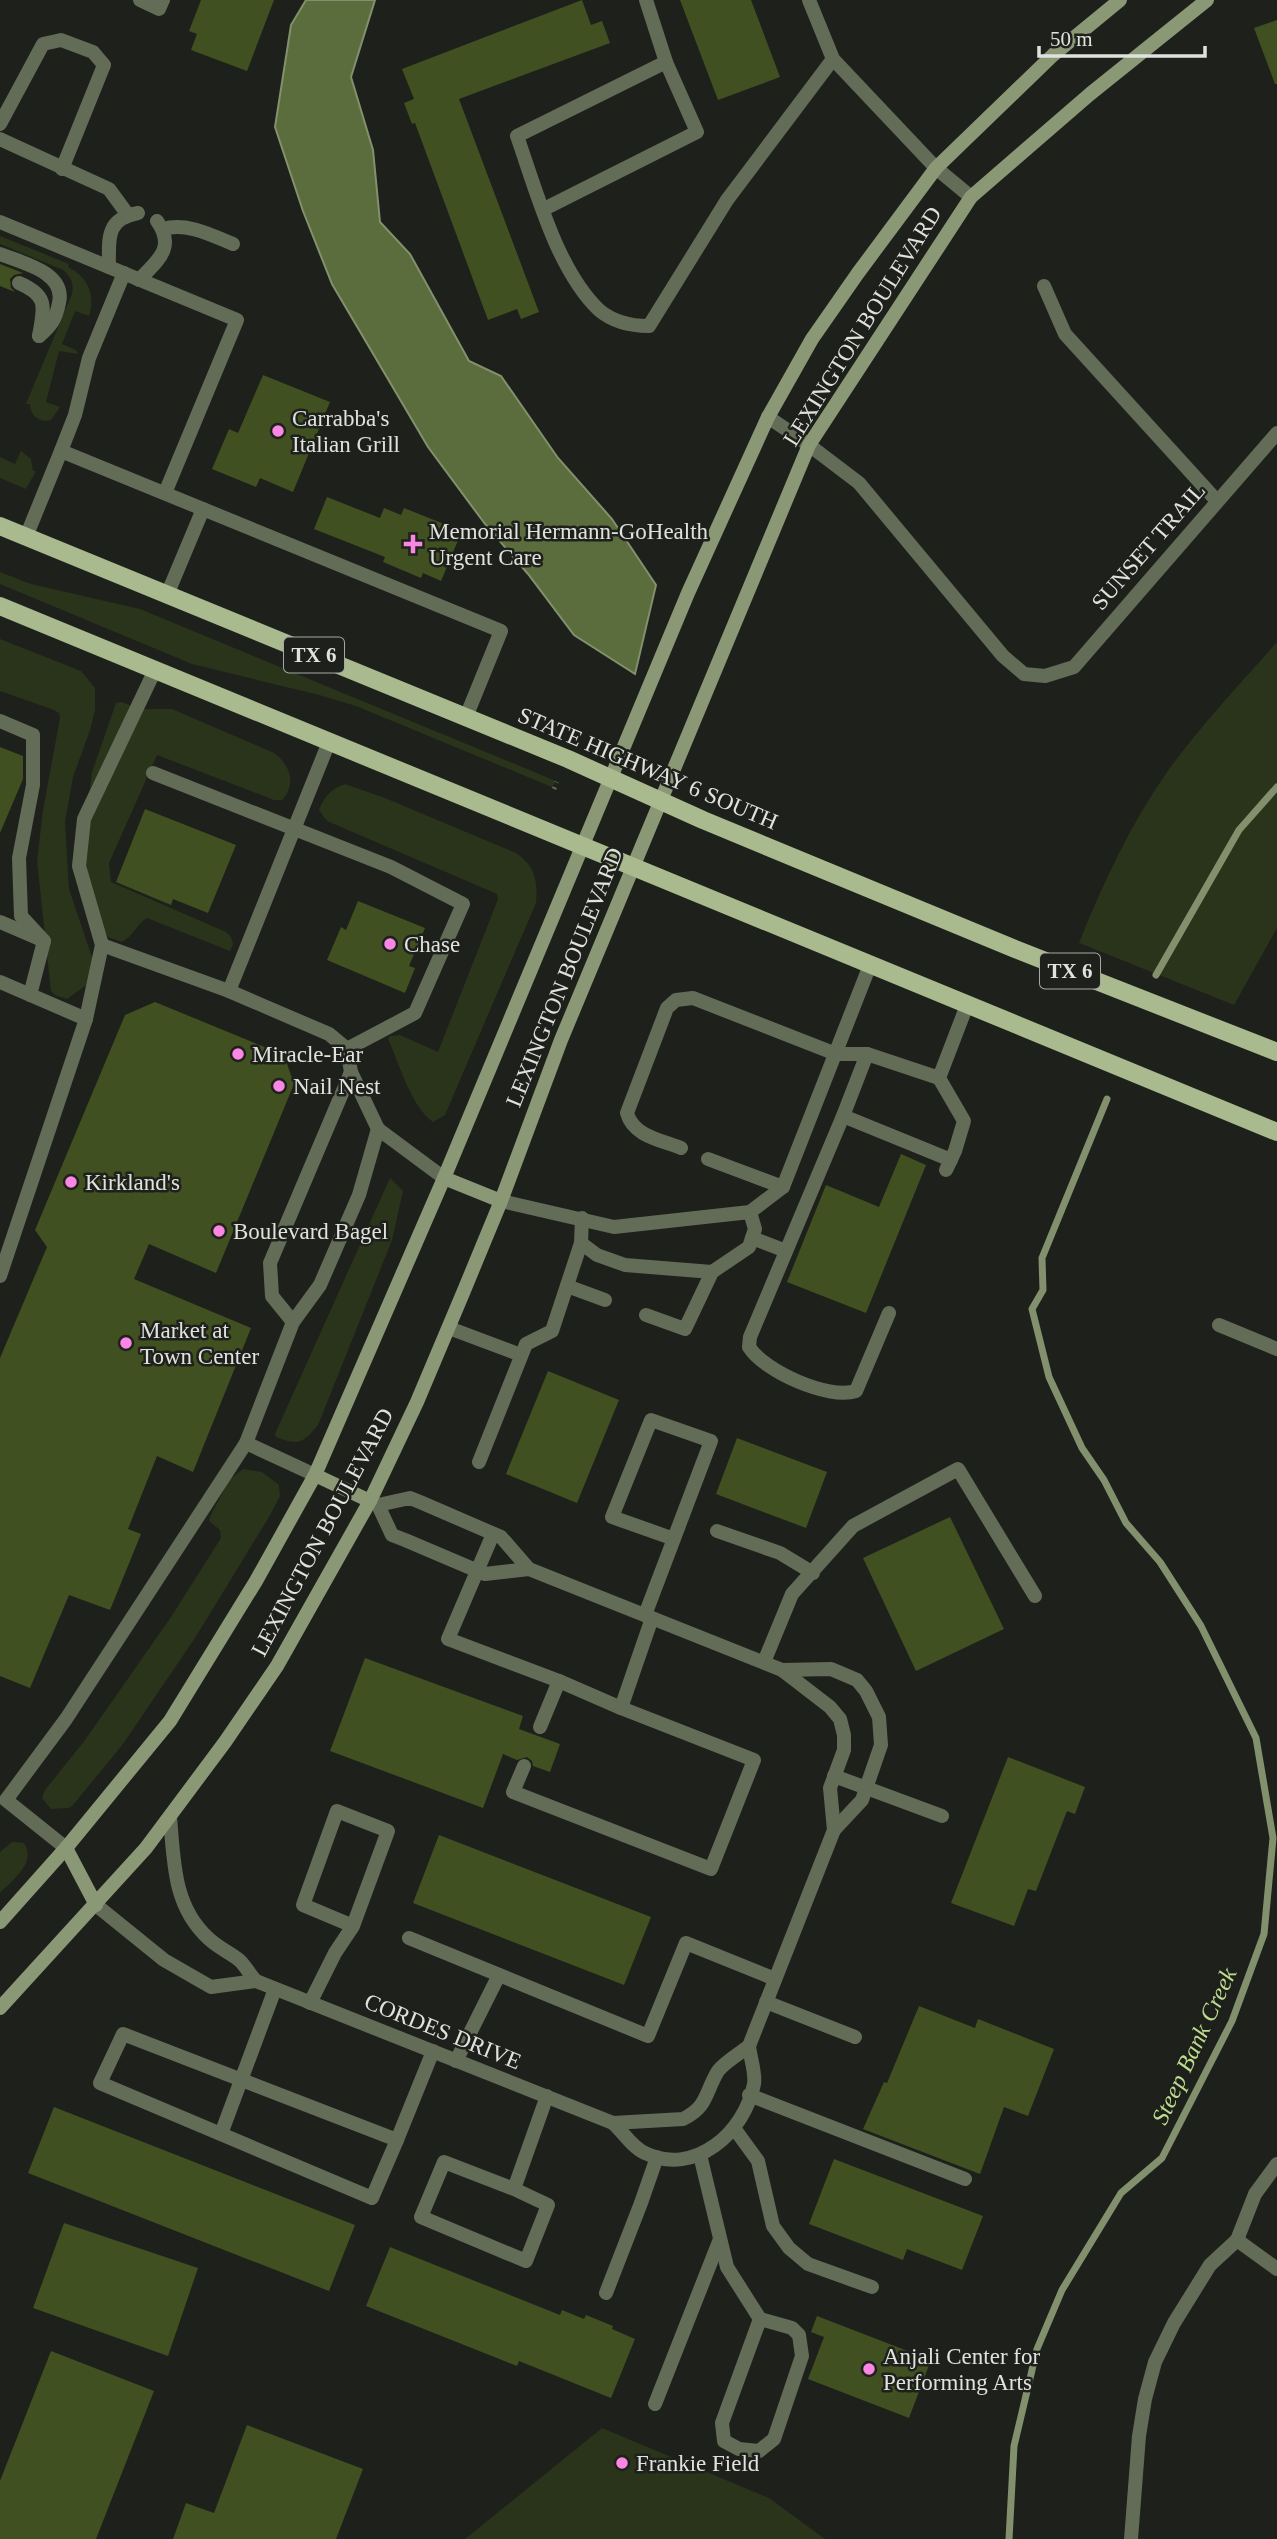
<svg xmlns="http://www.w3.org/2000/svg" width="1277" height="2539" viewBox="0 0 1277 2539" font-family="Georgia,serif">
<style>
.green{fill:#2a341a}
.water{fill:#5b6d3d;stroke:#83906d;stroke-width:2}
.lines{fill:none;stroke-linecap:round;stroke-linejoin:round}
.stream{stroke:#83906d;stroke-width:7}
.building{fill:#405020}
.path{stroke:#636560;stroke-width:4.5;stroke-dasharray:2 5;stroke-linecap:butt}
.service{stroke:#636c57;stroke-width:14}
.minor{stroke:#636c57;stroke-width:14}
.secondary{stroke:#8a9876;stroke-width:14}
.primary{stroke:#a8ba8e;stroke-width:18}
.poi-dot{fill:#fc86e3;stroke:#1e201b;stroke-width:2.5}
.labels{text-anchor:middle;stroke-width:5;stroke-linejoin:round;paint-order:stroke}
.shield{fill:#1e201b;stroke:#a6a8a4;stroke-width:2}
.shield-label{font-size:21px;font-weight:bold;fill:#e1e2de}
.street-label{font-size:23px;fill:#e1e2de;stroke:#1e201b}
.poi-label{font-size:23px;fill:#e1e2de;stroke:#1e201b;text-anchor:start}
.water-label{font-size:24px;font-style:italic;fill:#bedb8f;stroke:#1e201b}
</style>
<rect width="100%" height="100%" fill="#1e201b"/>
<!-- green -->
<g class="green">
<path d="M 0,236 L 69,264 L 68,267 C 88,277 96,295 89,316 L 75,311 L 62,344 L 76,350 L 78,354 L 59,351 L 46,402 L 60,407 L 51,420 C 40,423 30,416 30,404 L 26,404 L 72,294 C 74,283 71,277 63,270 L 0,244 Z"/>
<polygon points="21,451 31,459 33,471 36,471 26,489 0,478 0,457 15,464"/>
<polygon points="0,572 31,584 140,609 556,781 552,787 356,706 319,695 192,664 0,584"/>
<polygon points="0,639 81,671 95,688 95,710 90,730 73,777 65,822 69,889 94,963 89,983 67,999 55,995 51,991 37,861 43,810 60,718 59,713 54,710 0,691"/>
<path d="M 1277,642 L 1277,928 L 1234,1005 L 1079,943 C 1103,883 1130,825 1167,772 C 1200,726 1240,684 1277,642 Z"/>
<path d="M 122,702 L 139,709 L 172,709 L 274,753 C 290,764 297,785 282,800 L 274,800 L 157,755 L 109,863 L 111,882 L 226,932 L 231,937 L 233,944 L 230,951 L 147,918 C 136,924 134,936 122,942 L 108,937 L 102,928 L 82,860 L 92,772 L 116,703 Z"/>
<path d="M 345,784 L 385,798 L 516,853 C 535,866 538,881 536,903 L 445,1115 L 433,1122 C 411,1107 399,1063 388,1039 L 390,1036 L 400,1035 L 438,1052 L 498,899 L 497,894 L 327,821 L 319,810 C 324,797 331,789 345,784 Z"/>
<path d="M 390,1178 L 403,1191 L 392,1240 L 318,1425 C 303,1443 299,1446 276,1437 L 275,1434 Z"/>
<polygon points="243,1469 262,1472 279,1485 280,1496 269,1517 195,1638 123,1744 73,1805 69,1808 51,1809 42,1798 45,1790 85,1740 171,1617 221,1538 220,1530 209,1521 210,1517 229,1480"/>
<path d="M 12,1842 L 24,1843 C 37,1863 13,1879 0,1893 L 0,1852 Z"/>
<polygon points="602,2428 769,2498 825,2539 465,2539"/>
</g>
<!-- water -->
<polygon class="water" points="306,0 375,0 351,77 373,150 380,222 410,254 469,361 501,376 558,458 612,519 656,585 635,674 574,635 528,574 485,524 428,447 332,284 303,211 275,127 291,25"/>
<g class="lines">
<!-- stream -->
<g class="stream">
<polyline points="1156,975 1239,830 1277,787"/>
<polyline points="1009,2539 1014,2446 1037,2349 1062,2290 1121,2193 1162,2158 1232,2021 1264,1934 1273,1838 1256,1738 1201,1626 1160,1562 1126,1523 1104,1480 1082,1448 1049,1377 1032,1309 1043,1290 1042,1258 1107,1099"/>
</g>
</g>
<!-- building -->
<g class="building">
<polygon points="201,0 274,0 247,71 191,50 197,34 189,31"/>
<polygon points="582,0 591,25 602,21 610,43 459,99 539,312 521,319 517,309 488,320 415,123 412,124 404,103 414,99 402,69"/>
<polygon points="680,0 751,0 780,77 718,100"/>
<polygon points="1277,20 1277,84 1275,84 1254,28"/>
<polygon points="0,264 23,273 14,275 10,279 11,288 15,292 0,286"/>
<polygon points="263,375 330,402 293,492 260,478 256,487 212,469 229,429 238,433"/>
<polygon points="327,497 380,518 384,508 401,515 404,508 444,524 442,531 459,538 441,581 423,573 421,578 383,562 385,557 314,529"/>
<polygon points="0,747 23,756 23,779 0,833"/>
<polygon points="145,809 236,845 208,913 173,899 171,905 116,882"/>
<polygon points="358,901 425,928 409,966 415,968 405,993 327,960 341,927 346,930"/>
<polygon points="155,1002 284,1055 294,1084 216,1273 149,1244 134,1279 251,1328 193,1472 157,1456 128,1529 141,1534 110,1610 69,1595 30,1688 0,1676 0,1358 47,1247 35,1230 125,1015"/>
<polygon points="901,1154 926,1165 866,1313 787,1282 826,1185 879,1207"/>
<polygon points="548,1371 619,1400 577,1503 506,1474"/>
<polygon points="737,1438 827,1472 806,1528 716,1494"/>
<polygon points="950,1517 1004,1629 916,1671 863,1558"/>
<polygon points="365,1658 523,1716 519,1729 560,1744 550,1772 533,1766 532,1761 527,1757 517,1760 503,1754 483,1808 330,1751"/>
<polygon points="1008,1757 1085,1787 1075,1814 1067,1811 1036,1891 1028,1889 1014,1926 951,1903"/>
<polygon points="439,1835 651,1917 624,1985 413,1903"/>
<polygon points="919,2006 975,2028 978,2019 1054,2049 1028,2116 1004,2107 980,2174 863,2129 884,2082 887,2083"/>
<polygon points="54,2107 355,2225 329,2291 28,2173"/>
<polygon points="834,2159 983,2216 962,2270 907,2249 903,2260 809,2224"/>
<polygon points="64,2223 198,2268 168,2356 33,2308"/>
<polygon points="390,2247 560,2315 562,2310 584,2319 586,2315 613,2326 612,2329 635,2339 611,2398 519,2361 517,2366 366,2306"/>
<polygon points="817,2316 931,2360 909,2418 808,2379 824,2337 811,2332"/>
<polygon points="51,2351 154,2391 96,2539 0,2539 0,2481"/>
<polygon points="247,2425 363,2469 336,2539 173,2539 186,2503 214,2513"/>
</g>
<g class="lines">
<!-- path -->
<polyline class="path" points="554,789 557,782"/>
<!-- service -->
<g class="service">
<polyline points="140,0 159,9 163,0"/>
<path d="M 666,62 L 517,136 C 536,190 557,270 599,310 C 613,322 631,326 649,326 L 727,200 L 833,59"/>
<polyline points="0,124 43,44 61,40 93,52 104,65 62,169"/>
<polyline points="0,139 109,189 128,215"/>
<polyline points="544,209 697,132 666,62 646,0"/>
<polyline points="0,222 237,320 165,493"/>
<path d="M 163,229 C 187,222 211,235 233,244"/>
<path d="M 0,254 C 22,263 66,272 59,303 C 56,319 51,326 39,336"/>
<path d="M 109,267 C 109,240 105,219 138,213"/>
<path d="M 139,280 C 158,260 176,248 157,221"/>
<path d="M 19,283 C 49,296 44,307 39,336"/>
<polyline points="61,451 501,631 466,717"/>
<polyline points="26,537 61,451 75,415 89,358 124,273"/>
<polyline points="167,595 203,509"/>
<polyline points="0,721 33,735 33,785 19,858 21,916 44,941"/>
<polyline points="153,773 391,867 463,904 415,1013 347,1049"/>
<polyline points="0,922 40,939"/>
<polyline points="102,945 229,991 329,1034 347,1049 351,1072 378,1129 444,1178"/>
<polyline points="0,982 86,1019"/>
<polyline points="229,991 329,742"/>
<polyline points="30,995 44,941"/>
<polyline points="867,1054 843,1116 951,1160"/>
<polyline points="939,1078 964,1121 955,1151 946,1170"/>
<path d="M 843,1116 L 750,1337 L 749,1347 C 764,1371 828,1400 856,1391 L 889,1313"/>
<path d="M 681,1148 C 661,1140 633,1136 627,1113 L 667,1008 L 676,1000 L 693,998 L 836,1054 L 867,1054 L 939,1078 L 967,1005"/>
<polyline points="708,1159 783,1187"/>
<polyline points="582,1218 581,1243 597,1255 625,1265 712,1272 749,1247 755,1229 750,1212"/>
<polyline points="752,1238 786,1251"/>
<polyline points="0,1276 86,1019 102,945 79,866 84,819 155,670"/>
<polyline points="567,1286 605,1300"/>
<polyline points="646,1315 685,1329 712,1272"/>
<polyline points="293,1322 272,1296 270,1263 351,1072"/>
<polyline points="449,1328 521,1355"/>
<polyline points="479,1462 526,1344 552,1331 581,1243"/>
<polyline points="315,1475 246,1443 293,1322 320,1285 359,1195 378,1129"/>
<polyline points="717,1531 780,1553 813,1573"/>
<polyline points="493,1534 448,1639 559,1681 621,1708"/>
<polyline points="645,1615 711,1441 651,1420 612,1517 674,1539"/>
<polyline points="764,1662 792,1594 853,1526 958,1469 1035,1596"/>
<polyline points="540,1727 559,1681"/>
<polyline points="524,1766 513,1792 711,1869 754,1760 621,1708 652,1618"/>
<polyline points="834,1776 942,1816"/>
<polyline points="66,1848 6,1800 66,1719 246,1443"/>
<polyline points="409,1938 648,2036 686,1943 775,1979"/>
<polyline points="766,2002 855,2037"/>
<polyline points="310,2003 335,1953 353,1926 388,1831 337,1811 303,1905 353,1926"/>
<polygon points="123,2034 397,2140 372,2198 100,2083"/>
<polyline points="456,2061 499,1975"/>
<polyline points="749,2095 965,2179"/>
<polyline points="734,2128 758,2161 773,2226 789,2248 808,2264 872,2287"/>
<polyline points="221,2134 275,1989"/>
<polyline points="397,2140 433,2051"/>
<polyline points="700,2155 727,2267 760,2319 722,2423 724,2441 739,2449 759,2451 774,2439 802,2356 799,2335 792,2328 760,2319"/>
<polyline points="514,2189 548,2205 526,2261 421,2217 444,2162 514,2189 547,2096"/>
<polyline points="1237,2240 1277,2269"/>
<polyline points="606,2293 641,2203 657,2157"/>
<polyline points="655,2404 720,2239"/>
<polyline points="1131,2539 1139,2436 1145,2399 1155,2362 1174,2323 1210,2265 1237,2240 1255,2194 1277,2164"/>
</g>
<!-- minor -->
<g class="minor">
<polyline points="809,0 833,59 936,168 971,197"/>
<polyline points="1044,286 1065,334 1217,501"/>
<polyline points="768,417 809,445 859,483 1003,656 1024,674 1045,676 1074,667 1277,433"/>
<polyline points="501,1201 614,1227 750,1212 783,1187 870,965"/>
<polyline points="1219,1325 1277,1349"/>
<polyline points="370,1501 378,1505 410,1498 420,1502 501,1537 529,1569 782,1670 830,1707 840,1719 844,1735 844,1750 830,1788 834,1830"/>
<polyline points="378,1505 392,1535 405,1540 485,1574 529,1569"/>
<path d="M 170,1817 C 174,1861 173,1906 208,1938 C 217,1947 229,1952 239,1960 C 245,1965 250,1975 256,1981"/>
<path d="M 96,1905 L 164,1960 L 211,1987 L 256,1981 L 613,2123 C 623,2132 633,2148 645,2153 C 695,2177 745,2132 754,2084 C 756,2073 750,2057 749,2046"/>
<path d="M 613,2123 L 683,2119 C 708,2107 705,2092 718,2071 C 725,2062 739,2054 749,2046 L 834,1830 L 862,1800 L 881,1745 L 879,1717 L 866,1691 L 857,1680 L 831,1669 L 782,1670"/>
</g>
<!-- secondary -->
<g class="secondary">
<polyline points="444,1178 501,1201"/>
<polyline points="315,1475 370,1501"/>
<polyline points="66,1848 96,1905"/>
<polyline points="0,1922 66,1848 170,1721 256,1581 315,1475 444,1178 688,593 768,417 812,339 858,273 936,168 1053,55 1120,0"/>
<polyline points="0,2008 146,1848 225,1742 277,1666 370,1501 417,1402 463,1293 501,1201 561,1040 809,445 971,197 1090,94 1207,0"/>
</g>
<!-- primary -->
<g class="primary">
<polyline points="0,526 568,759 703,820 1015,949 1277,1052"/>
<polyline points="0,606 1277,1132"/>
</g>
</g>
<!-- markers -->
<g class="poi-dot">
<circle cx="278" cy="431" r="7"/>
<path d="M409.5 533.5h7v7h7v7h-7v7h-7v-7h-7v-7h7z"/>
<circle cx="390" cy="944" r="7"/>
<circle cx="238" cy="1054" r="7"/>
<circle cx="279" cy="1086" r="7"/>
<circle cx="71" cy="1182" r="7"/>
<circle cx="219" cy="1231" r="7"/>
<circle cx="126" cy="1343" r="7"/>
<circle cx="869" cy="2369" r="7"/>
<circle cx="622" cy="2463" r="7"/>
</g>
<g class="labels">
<!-- shield labels -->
<g class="shield">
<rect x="284" y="637.5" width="60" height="35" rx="5"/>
<rect x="1040" y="953.5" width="60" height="35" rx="5"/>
</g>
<g class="shield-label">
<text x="314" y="662">TX 6</text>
<text x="1070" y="978">TX 6</text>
</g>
<!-- street labels -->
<g class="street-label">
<text transform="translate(862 326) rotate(-58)" y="8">LEXINGTON BOULEVARD</text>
<text transform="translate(1148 546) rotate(-49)" y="8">SUNSET TRAIL</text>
<text transform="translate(648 768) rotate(23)" y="8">STATE HIGHWAY 6 SOUTH</text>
<text transform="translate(564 977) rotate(-68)" y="8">LEXINGTON BOULEVARD</text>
<text transform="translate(322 1532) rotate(-62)" y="8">LEXINGTON BOULEVARD</text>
<text transform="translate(443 2031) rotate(22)" y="8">CORDES DRIVE</text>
</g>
<!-- poi labels -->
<g class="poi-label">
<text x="292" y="426">Carrabba's<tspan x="292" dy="26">Italian Grill</tspan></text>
<text x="429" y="539">Memorial Hermann-GoHealth<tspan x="429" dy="26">Urgent Care</tspan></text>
<text x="404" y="952">Chase</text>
<text x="252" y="1062">Miracle-Ear</text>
<text x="293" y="1094">Nail Nest</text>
<text x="85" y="1190">Kirkland's</text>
<text x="233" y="1239">Boulevard Bagel</text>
<text x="140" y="1338">Market at<tspan x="140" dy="26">Town Center</tspan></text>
<text x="883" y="2364">Anjali Center for<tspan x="883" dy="26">Performing Arts</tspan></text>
<text x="636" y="2471">Frankie Field</text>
</g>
<!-- water labels -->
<g class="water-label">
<text transform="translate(1194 2046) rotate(-65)" y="8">Steep Bank Creek</text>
</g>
</g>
<!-- scale -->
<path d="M1039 46v10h166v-10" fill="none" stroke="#e1e2de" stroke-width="3.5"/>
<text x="1050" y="46" font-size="21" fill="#e1e2de" stroke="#1e201b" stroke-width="5" paint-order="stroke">50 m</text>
</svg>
